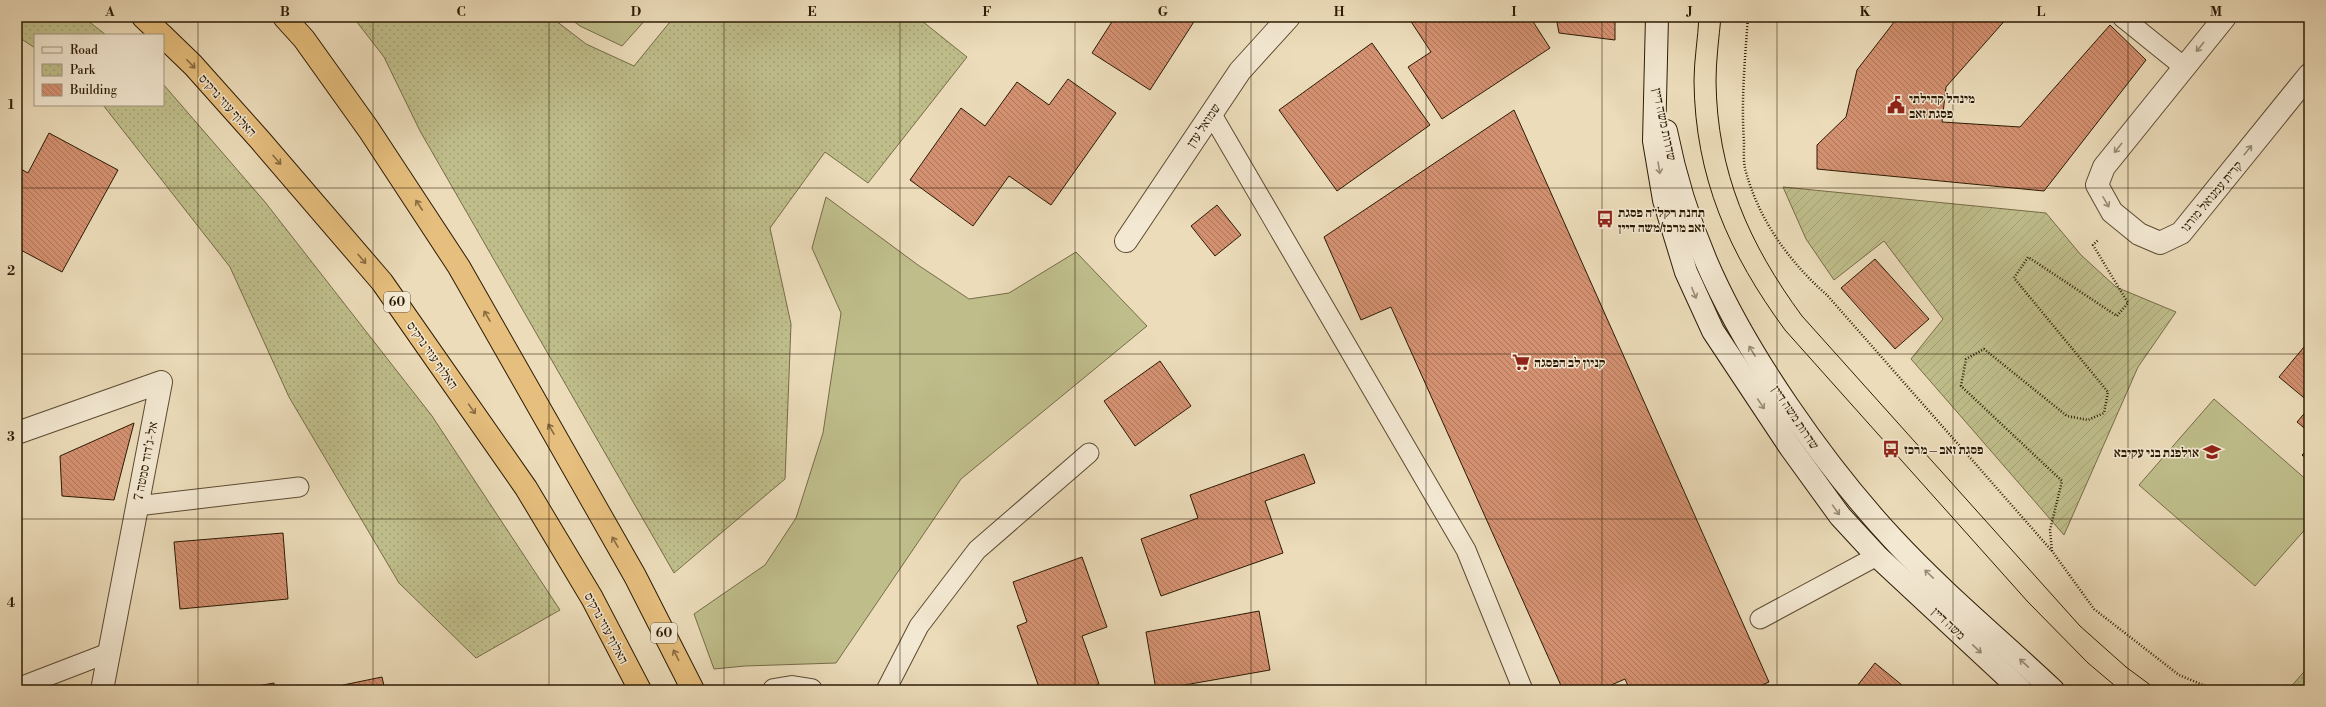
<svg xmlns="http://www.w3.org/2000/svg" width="2326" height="707" viewBox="0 0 2326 707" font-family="'Libre Bodoni','Frank Ruhl Libre',serif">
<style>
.grass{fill:#bfbe8b;stroke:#766c48}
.park{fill:url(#park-dots);stroke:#766c48}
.garden{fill:url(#garden-furrows);stroke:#766c48}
.building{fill:url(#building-back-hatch);stroke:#2c1b04}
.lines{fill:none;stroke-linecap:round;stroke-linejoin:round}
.lane-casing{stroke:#5c4b32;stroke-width:21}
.street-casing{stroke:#5c4b32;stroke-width:24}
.secondary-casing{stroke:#2c1b04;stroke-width:24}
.highway-casing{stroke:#2c1b04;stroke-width:24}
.path{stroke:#2c1b04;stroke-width:2.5;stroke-dasharray:1 2;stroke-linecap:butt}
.lane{stroke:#f3e8d2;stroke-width:19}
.street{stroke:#f3e8d2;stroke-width:22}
.secondary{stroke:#f3e8d2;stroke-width:22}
.highway{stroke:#e6be7d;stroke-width:22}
.tram{stroke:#2c1b04;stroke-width:1}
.oneway{stroke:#998c75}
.oneway2{stroke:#896c40}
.grid{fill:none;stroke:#2c1b04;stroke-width:1;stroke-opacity:0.55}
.labels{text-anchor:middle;stroke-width:3;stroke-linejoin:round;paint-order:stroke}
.shield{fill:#f3e8d2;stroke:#685842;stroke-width:1}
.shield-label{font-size:12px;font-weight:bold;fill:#2c1b04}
.poi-label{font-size:13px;font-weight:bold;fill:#2c1b04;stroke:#f3e8d2;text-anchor:start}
.street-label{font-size:13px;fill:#2c1b04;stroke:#f3e8d2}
.neatline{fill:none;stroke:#2c1b04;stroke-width:1.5}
.grid-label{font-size:13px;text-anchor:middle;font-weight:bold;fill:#2c1b04}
</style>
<defs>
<pattern id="park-dots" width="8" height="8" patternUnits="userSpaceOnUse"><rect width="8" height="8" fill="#bfbe8b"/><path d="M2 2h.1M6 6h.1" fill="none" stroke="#a4a376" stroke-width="1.8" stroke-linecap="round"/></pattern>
<pattern id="garden-furrows" width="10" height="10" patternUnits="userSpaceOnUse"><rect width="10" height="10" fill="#bfbe8b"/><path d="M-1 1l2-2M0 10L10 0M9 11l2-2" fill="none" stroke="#a4a376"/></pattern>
<pattern id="building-back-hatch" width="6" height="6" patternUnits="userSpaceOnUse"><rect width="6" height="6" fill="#d49171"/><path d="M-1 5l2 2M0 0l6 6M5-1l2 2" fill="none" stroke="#ac765b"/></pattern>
</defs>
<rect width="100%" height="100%" fill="#ecdcba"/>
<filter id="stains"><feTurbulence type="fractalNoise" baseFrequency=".005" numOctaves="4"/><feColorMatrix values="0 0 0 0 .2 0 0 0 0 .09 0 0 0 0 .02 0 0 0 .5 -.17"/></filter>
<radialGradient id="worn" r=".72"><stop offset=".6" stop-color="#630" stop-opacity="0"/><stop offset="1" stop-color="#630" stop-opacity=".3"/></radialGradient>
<!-- grass -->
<g class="grass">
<polygon points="568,17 648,17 622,46 580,26"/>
<polygon points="826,197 918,265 969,299 1009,293 1076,252 1147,326 961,479 836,663 745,666 714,669 694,614 765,565 796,518 823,433 841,313 812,248"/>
<polygon points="2214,399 2309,482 2309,525 2255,586 2139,485"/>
</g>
<!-- park -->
<g class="park">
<polygon points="17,17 83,17 106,35 35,35 35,48 17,36"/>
<polygon points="353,17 551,17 586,44 634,66 674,17 917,17 967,57 868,183 825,152 770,228 791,324 785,479 674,573 420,131 384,57"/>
<polygon points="163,84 265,202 432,416 560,610 476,658 399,583 289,397 230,267 103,105 163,105"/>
<polygon points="2309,666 2309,690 2288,690"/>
</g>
<!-- garden -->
<polygon class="garden" points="1783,187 2046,213 2081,255 2116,287 2176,312 2138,367 2064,535 1911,359 1943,319 1884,241 1834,280 1806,239"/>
<!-- building -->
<g class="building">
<polygon points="1115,17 1197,17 1150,90 1092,53"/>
<polygon points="1408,17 1530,17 1550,48 1442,119 1408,67 1431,52"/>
<polygon points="1556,17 1615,17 1615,40 1559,33"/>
<polygon points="1898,17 2008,17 1946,87 1942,122 2020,127 2110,25 2146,60 2044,191 1817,169 1817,145 1846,117 1857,70"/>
<polygon points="1372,43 1430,125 1337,191 1279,110"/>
<polygon points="1068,79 1116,113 1051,205 1009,176 973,226 910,180 961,108 985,126 1017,82 1049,105"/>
<polygon points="1514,110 1769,682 1751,690 1630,690 1625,679 1600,690 1563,690 1391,307 1361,320 1324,237"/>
<polygon points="49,133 118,170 62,272 17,248 17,167 28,173"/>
<polygon points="1217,205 1241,235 1215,256 1191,226"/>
<polygon points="1875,259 1929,319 1895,349 1841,288"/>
<polygon points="2309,341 2309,402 2279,377"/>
<polygon points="1160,361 1191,406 1135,446 1104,401"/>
<polygon points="2309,408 2309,432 2297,422"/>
<polygon points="134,423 114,500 62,496 60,456"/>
<polygon points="2309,448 2309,461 2302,455"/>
<polygon points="1304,454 1315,483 1265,501 1283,553 1161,596 1141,539 1198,518 1190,495"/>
<polygon points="283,533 288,599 180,609 174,542"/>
<polygon points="1082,557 1107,627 1082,636 1099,684 1082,690 1040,690 1017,626 1027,622 1013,582"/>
<polygon points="1259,611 1270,670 1156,690 1146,632"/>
<polygon points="1875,663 1908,690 1854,690"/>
<polygon points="382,677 385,690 344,690 343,685"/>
<polygon points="274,683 275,690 235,690"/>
</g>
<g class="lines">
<!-- lane casing -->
<g class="lane-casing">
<g id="lane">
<polyline points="2122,17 2184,67"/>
<polyline points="1211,113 1466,550 1523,690"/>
<polyline points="137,506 299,487"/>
<polyline points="1760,619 1877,556"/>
<polyline points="17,688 108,653"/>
<polyline points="886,690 919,626 977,550 1089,453"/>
</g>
</g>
<!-- street casing -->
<g class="street-casing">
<g id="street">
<polyline points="2225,17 2104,167 2097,185 2112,212 2139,234 2160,243 2181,233 2309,75"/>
<polyline points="1126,241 1240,71 1289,17"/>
<polyline points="17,433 161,382 102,690"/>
<polyline points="774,690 792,687 811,690"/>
</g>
</g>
<!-- secondary casing -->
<g class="secondary-casing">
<g id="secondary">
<polyline points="1657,17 1654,141 1664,200 1686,272 1713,331 1790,447 1840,516 1877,556 2021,690"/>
<path d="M 1666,131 C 1687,237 1728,318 1788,406 C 1820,453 1854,497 1893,539 C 1943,593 2000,640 2053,690"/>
</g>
</g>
<!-- highway casing -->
<g class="highway-casing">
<g id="highway">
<polyline points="143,17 162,35"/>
<polyline points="284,17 304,39 369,130 459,267 635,576 693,690"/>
<polyline points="163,36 193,65 260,140 382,282 526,488 592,598 640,690"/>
</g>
</g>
<!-- path -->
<g class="path">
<path d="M 1748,17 C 1745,59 1741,100 1744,142 C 1744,152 1743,163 1746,172 C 1759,220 1790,263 1827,295 L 2052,551 L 2094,609 L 2179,675 L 2215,690"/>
<polyline points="2052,551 2050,530 2062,481 1961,386 1966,359 1984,349 2067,416 2088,420 2104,413 2108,392 2014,278 2028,257 2117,316 2128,303 2093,245 2098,240"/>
</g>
<!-- lane -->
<use href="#lane" class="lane"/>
<!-- street -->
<use href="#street" class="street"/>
<!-- secondary -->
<use href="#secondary" class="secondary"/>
<!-- highway -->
<use href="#highway" class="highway"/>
<!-- tram -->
<g class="tram">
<path d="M 1699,17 C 1698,38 1694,60 1694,81 C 1695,177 1729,254 1785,330 L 2028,602 L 2088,663 L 2120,690"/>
<path d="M 1721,17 C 1719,38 1716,60 1716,81 C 1717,172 1749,244 1802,316 L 2080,626 L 2126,667 L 2157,690"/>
</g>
</g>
<!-- one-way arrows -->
<defs><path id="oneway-shaft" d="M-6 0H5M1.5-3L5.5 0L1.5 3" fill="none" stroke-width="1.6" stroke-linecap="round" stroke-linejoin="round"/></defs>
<g class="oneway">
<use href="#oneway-shaft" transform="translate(2200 47) rotate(129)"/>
<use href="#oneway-shaft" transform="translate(2118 148) rotate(129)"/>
<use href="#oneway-shaft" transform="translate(2248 150) rotate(-51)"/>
<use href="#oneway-shaft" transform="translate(1659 168) rotate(81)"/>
<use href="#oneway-shaft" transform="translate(2106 202) rotate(60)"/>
<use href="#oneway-shaft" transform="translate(1694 293) rotate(68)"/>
<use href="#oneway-shaft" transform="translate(1752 351) rotate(-121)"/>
<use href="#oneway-shaft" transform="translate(1761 404) rotate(56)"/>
<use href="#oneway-shaft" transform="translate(1836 510) rotate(54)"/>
<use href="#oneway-shaft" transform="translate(1929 574) rotate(-136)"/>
<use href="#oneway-shaft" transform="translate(1977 649) rotate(43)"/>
<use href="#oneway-shaft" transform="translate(2024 663) rotate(-137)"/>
</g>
<g class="oneway2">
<use href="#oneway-shaft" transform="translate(191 64) rotate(46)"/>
<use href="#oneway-shaft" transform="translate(277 160) rotate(49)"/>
<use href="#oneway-shaft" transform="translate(419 205) rotate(-123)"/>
<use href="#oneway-shaft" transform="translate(362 259) rotate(50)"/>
<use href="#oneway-shaft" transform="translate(487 316) rotate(-120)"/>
<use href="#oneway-shaft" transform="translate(472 409) rotate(55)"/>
<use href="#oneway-shaft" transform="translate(551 429) rotate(-120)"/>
<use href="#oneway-shaft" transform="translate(615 542) rotate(-120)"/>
<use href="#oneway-shaft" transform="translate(676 655) rotate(-117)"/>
</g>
<!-- grid -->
<path class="grid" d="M 198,17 L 198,690M 373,17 L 373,690M 549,17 L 549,690M 724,17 L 724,690M 900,17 L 900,690M 1075,17 L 1075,690M 1251,17 L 1251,690M 1426,17 L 1426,690M 1602,17 L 1602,690M 1777,17 L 1777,690M 1953,17 L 1953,690M 2128,17 L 2128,690M 17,188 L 2309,188M 17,354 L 2309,354M 17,519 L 2309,519"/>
<!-- icons -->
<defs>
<g id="civic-bare" transform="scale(1.38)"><path d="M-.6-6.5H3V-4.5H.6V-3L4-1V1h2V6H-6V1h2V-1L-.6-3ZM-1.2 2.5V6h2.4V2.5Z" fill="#8f2418" stroke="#f3e8d2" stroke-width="2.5" paint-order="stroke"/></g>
<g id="bus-bare" transform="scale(1.38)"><path d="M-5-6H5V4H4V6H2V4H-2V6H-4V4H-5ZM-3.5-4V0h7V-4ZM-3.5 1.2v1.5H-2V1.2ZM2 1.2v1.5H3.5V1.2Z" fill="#8f2418" stroke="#f3e8d2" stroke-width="2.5" paint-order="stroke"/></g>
<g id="supermarket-bare" transform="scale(1.38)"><path d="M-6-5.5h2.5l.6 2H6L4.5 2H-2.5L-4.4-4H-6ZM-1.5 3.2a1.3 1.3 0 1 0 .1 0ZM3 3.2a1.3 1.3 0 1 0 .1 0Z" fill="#8f2418" stroke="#f3e8d2" stroke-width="2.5" paint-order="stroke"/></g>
<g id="school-bare" transform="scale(1.38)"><path d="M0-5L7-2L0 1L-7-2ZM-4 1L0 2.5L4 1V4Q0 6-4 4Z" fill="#8f2418" stroke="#f3e8d2" stroke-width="2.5" paint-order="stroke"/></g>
</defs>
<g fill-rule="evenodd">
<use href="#civic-bare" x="1896" y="105"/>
<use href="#bus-bare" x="1605" y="219"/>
<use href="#supermarket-bare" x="1521" y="362"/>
<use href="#bus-bare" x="1891" y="449"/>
<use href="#school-bare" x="2212" y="452"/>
</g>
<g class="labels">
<!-- shield labels -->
<g class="shield">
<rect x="384" y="292" width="26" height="20" rx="3"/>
<rect x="651" y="623" width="26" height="20" rx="3"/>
</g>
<g class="shield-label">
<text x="397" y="306">60</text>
<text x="664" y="637">60</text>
</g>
<!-- poi labels -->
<g class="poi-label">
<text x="1909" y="103">מינהל קהילתי<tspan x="1909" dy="15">פסגת זאב</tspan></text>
<text x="1618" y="217">תחנת רקל״ה פסגת<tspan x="1618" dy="15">זאב מרכז/משה דיין</tspan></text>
<text x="1534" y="367">קניון לב הפסגה</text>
<text x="1904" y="454">פסגת זאב – מרכז</text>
<text x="2199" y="457" text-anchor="end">אולפנת בני עקיבא</text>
</g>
<!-- street labels -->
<g class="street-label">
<text transform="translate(228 105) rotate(48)" y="5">האלוף עוזי נרקיס</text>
<text transform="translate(1665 124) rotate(78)" y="5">שדרות משה דיין</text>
<text transform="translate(1203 125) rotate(-56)" y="5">שמואל עדן</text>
<text transform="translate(2211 196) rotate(-50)" y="5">קרית עמנואל מורנו</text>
<text transform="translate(433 355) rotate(55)" y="5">האלוף עוזי נרקיס</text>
<text transform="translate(1796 417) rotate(56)" y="5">שדרות משה דיין</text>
<text transform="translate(145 461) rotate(-79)" y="5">אל-ג'דוד סמטה 7</text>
<text transform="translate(1949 623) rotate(43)" y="5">משה דיין</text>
<text transform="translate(607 628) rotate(62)" y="5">האלוף עוזי נרקיס</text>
</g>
</g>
<!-- margin -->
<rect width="2326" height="707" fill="none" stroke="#ecdcba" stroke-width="44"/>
<!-- legend -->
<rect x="34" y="34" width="130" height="72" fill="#f3e8d2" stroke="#a39680"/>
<rect x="42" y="47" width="20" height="6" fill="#f3e8d2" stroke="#a39680"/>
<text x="70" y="54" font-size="12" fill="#2c1b04">Road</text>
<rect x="42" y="64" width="20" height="12" fill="url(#park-dots)" stroke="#a39680"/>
<text x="70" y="74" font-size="12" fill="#2c1b04">Park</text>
<rect x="42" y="84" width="20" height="12" fill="url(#building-back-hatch)" stroke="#a39680"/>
<text x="70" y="94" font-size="12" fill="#2c1b04">Building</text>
<rect x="22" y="22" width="2282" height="663" class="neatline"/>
<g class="grid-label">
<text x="110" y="16">A</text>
<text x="285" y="16">B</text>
<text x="461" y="16">C</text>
<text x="636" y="16">D</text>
<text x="812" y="16">E</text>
<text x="987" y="16">F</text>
<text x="1163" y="16">G</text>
<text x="1339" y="16">H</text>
<text x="1514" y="16">I</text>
<text x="1690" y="16">J</text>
<text x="1865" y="16">K</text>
<text x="2041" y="16">L</text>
<text x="2216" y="16">M</text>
<text x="11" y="109">1</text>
<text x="11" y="275">2</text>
<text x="11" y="441">3</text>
<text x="11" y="607">4</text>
</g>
<rect width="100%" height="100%" filter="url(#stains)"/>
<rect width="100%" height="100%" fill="url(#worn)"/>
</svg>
